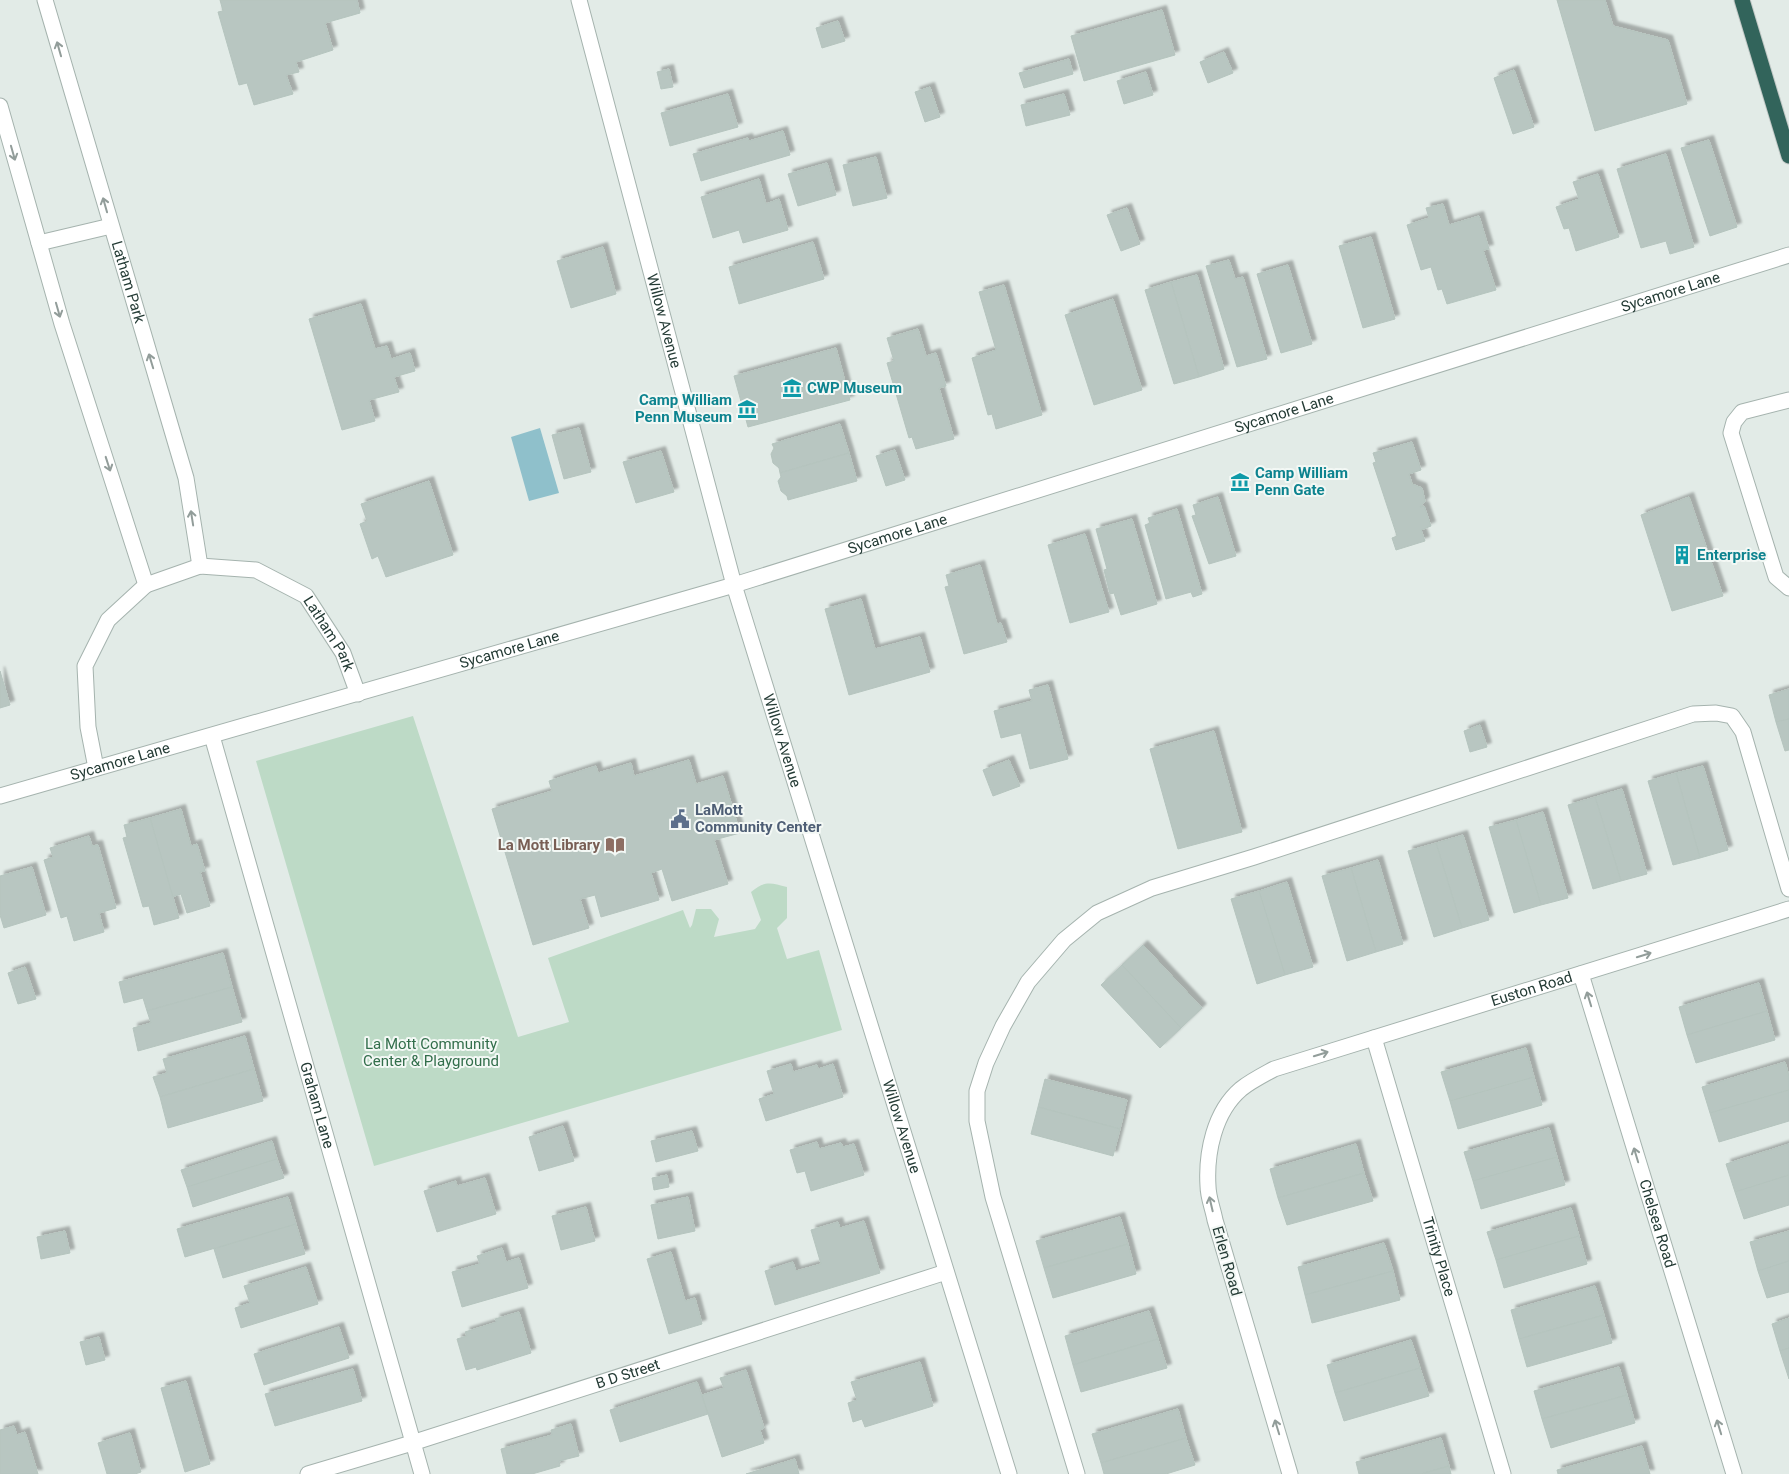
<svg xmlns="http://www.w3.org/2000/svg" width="1789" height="1474" viewBox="0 0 1789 1474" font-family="Roboto,sans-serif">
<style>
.green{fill:#bddac6}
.water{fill:#8fc0cb}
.building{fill:#b8c6c1;stroke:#b5c4be;filter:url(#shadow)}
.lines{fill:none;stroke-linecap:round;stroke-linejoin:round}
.minor-casing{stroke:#a5b3ae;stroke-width:17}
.highway-casing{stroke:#c2c8c6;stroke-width:17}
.minor{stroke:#fff;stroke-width:15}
.highway{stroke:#32645b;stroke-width:15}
.oneway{stroke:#929d9a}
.labels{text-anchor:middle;stroke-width:4;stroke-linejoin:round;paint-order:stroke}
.street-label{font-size:15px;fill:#243b35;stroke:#f3f8f5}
.culture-label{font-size:15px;font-weight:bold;fill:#0d838f;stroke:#f3f8f5;text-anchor:start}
.service-label{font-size:15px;font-weight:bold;fill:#4e5e75;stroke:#f3f8f5;text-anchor:start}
.education-label{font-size:15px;font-weight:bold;fill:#785e54;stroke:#f3f8f5;text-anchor:end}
.park-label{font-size:15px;fill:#326e4b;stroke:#f3f8f5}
</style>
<defs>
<filter id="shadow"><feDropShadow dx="4.5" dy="-4.5" stdDeviation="1" flood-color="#0004"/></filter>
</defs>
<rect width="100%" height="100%" fill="#e2ebe7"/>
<!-- green -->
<path class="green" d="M 413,716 L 518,1037 L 569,1022 L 548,958 L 683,910 L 690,928 L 692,925 L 696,909 L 711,909 L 719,919 L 714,937 L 755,929 L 761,920 L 751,892 C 765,880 771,883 787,887 L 787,918 L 777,928 L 787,959 L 819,950 L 842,1030 L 374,1166 L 256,761 Z"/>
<!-- water -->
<polygon class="water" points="540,428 559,493 529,501 511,437"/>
<!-- building -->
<g class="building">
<polygon points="220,0 357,0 360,13 325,23 333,50 296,62 299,72 286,75 293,94 254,105 247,83 239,85 218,12 223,11"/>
<polygon points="1557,0 1605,0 1613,26 1668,40 1687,104 1595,131"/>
<polygon points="1162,10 1175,55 1084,81 1071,36"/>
<polygon points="838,21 845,41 822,48 816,28"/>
<polygon points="1224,52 1233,73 1208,83 1200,62"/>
<polygon points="1069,59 1073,74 1024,88 1019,73"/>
<polygon points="669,69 673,87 661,89 657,72"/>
<polygon points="1514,70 1534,127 1513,134 1494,78"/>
<polygon points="1146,72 1153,95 1124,104 1117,81"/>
<polygon points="930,87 940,117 925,122 915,92"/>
<polygon points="728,94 738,127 670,146 661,113"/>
<polygon points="1064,94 1070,115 1026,126 1021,105"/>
<polygon points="783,131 790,155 701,181 693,154 748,138 749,141"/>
<polygon points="1709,140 1737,227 1710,236 1681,148"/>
<polygon points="1666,154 1694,247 1670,254 1666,241 1641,248 1617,169"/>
<polygon points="876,157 887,198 853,206 843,165"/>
<polygon points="827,163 836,195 798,206 788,174"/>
<polygon points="1598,174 1619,237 1576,251 1569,228 1564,229 1556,207 1579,199 1573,182"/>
<polygon points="759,179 766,204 779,199 788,230 743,243 739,230 713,238 701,197"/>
<polygon points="1443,204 1449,225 1479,216 1489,249 1483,250 1496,290 1447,304 1442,289 1438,290 1431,267 1421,270 1407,225 1429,218 1426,208"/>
<polygon points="1127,208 1140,244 1121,251 1107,215"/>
<polygon points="1371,237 1395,319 1363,328 1339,246"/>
<polygon points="813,242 824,279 739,304 729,267"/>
<polygon points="603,247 616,294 571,308 557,261"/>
<polygon points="1229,260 1235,279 1243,277 1267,359 1237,367 1206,266"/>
<polygon points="1288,265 1312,344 1281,353 1257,274"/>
<polygon points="1197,275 1224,369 1199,377 1171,282"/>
<polygon points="1171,282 1199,377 1174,384 1145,290"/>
<polygon points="1004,285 1042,415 996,429 992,414 988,415 972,358 996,350 979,292"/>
<polygon points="1113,299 1142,390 1094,405 1065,315"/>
<polygon points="361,304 375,349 387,346 391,359 410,353 415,371 394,377 399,392 369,400 375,421 342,430 309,319"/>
<polygon points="918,329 926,356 936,353 946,386 939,388 954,439 916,449 912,437 909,438 887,363 894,361 887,338"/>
<polygon points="836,348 850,400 748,427 734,376"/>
<polygon points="840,424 849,453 780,473 779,468 773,463 771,454 774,448 772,444"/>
<polygon points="579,428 591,472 564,479 552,435"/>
<polygon points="1412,442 1421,470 1409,474 1412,484 1422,488 1425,501 1420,507 1424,506 1431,526 1421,530 1425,541 1396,550 1392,538 1397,536 1373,463 1376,462 1373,453"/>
<polygon points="895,450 905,480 886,486 876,456"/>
<polygon points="661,451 674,492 636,503 623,462"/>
<polygon points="849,453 857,481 788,500 787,496 781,491 778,481 781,477 780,473"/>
<polygon points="429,481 453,555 386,577 378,556 372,559 360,524 367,521 361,504"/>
<polygon points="1218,497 1236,556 1209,564 1192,516 1196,515 1193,505"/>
<polygon points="1689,497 1723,596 1672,611 1641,515"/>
<polygon points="1177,509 1202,594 1193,597 1191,592 1166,599 1145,525 1150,523 1148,518"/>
<polygon points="1132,519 1157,604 1121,615 1114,593 1110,594 1104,570 1107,569 1096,529"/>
<polygon points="1085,534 1109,612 1070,623 1048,545"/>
<polygon points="980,565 997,624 1001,623 1007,642 964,654 945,587 949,586 946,575"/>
<polygon points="861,599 875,649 920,637 930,672 849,695 825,609"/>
<polygon points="0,671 10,705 0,708"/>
<polygon points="1048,685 1068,759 1030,769 1021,733 1001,738 994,711 1032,701 1029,690"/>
<polygon points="1789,689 1789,719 1776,722 1769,695"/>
<polygon points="1789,719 1789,750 1785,751 1776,722"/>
<polygon points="1480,725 1487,747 1470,752 1464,731"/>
<polygon points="1214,731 1242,832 1178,849 1150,749"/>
<polygon points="689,760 696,784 723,776 740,833 714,840 728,884 672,901 662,869 651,873 659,900 601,917 595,895 580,899 589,928 533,945 492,809 552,791 549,781 596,766 598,773 631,763 634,776"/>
<polygon points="1009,760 1020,786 993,796 983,770"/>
<polygon points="1703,766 1728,850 1700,858 1676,773"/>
<polygon points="1676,773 1700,858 1673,865 1648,781"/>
<polygon points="1622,789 1647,874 1621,881 1595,797"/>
<polygon points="1595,797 1621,881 1593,889 1568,805"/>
<polygon points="181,809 191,846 197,844 205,871 200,872 210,906 187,913 181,894 172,897 150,818"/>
<polygon points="1543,812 1568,898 1541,905 1516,820"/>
<polygon points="150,818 179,918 154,925 149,906 143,907 123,838 127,837 124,825"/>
<polygon points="1516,820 1541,905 1514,913 1489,827"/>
<polygon points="1463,835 1489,920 1462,928 1436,843"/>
<polygon points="89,836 92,846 98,845 116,908 99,913 104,932 74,941 67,916 61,918 44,860 53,857 50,848"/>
<polygon points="1436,843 1462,928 1434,937 1408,851"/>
<polygon points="1378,860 1403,944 1376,952 1351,868"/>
<polygon points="32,867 46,915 4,928 0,915 0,876"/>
<polygon points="1351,868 1376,952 1347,961 1322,876"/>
<polygon points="1287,882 1313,967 1285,975 1259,891"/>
<polygon points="1259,891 1285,975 1257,984 1231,899"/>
<polygon points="1143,945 1202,1008 1181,1028 1122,965"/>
<polygon points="223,953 232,987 147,1011 143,998 124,1003 119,982"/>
<polygon points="1122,965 1181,1028 1160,1048 1101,985"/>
<polygon points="25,967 36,999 18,1004 8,973"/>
<polygon points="1759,983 1767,1011 1687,1035 1679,1007"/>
<polygon points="232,987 242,1022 138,1051 133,1028 151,1023 147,1011"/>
<polygon points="1767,1011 1775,1040 1696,1063 1687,1035"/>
<polygon points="245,1036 254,1069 160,1097 153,1077 167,1073 163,1059"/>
<polygon points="1526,1048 1534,1077 1450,1101 1441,1072"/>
<polygon points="1785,1062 1789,1076 1789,1090 1710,1113 1702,1087"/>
<polygon points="791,1064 793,1072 817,1065 818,1069 833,1064 843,1097 766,1121 759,1099 774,1094 767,1071"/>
<polygon points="254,1069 263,1101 168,1128 160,1097"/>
<polygon points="1534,1077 1542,1105 1458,1129 1450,1101"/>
<polygon points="1045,1079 1127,1100 1120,1129 1038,1107"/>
<polygon points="1789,1090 1789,1121 1719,1142 1710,1113"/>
<polygon points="1038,1107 1120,1129 1113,1156 1031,1134"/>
<polygon points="563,1126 574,1161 539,1171 529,1137"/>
<polygon points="1549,1128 1557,1157 1473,1181 1464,1152"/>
<polygon points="692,1131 698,1151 656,1162 651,1141"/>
<polygon points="272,1141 277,1159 187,1187 181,1170"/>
<polygon points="817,1142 819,1149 841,1143 843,1147 854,1144 864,1175 811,1191 805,1171 797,1173 790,1150"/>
<polygon points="1356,1144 1364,1173 1278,1198 1270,1169"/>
<polygon points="1789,1144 1789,1175 1735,1192 1726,1164"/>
<polygon points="1557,1157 1565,1185 1481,1209 1473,1181"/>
<polygon points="277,1159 284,1178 193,1207 187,1187"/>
<polygon points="1364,1173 1373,1201 1287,1225 1278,1198"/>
<polygon points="667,1175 669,1187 654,1190 652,1178"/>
<polygon points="1789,1175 1789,1205 1744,1219 1735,1192"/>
<polygon points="485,1178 496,1214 437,1232 424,1191 456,1181 457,1186"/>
<polygon points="288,1197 296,1224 185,1257 177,1229"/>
<polygon points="688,1197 695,1231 658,1239 651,1205"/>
<polygon points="586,1207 595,1241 561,1250 552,1216"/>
<polygon points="1571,1208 1579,1236 1496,1260 1487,1232"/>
<polygon points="1120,1217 1128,1244 1044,1268 1036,1241"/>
<polygon points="864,1221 880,1273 775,1305 765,1271 793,1262 796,1271 821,1264 811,1230 838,1222 840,1228"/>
<polygon points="296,1224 305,1254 223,1278 214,1249"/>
<polygon points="65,1231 70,1253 41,1259 37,1237"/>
<polygon points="1789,1231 1789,1261 1758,1271 1750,1242"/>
<polygon points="1579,1236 1587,1264 1504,1288 1496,1260"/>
<polygon points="1384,1243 1393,1271 1305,1295 1298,1267"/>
<polygon points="1128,1244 1136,1274 1053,1298 1044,1268"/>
<polygon points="502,1248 506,1262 519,1258 528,1288 462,1307 452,1272 480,1264 477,1256"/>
<polygon points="671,1252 685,1301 695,1298 702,1324 669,1334 647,1259"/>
<polygon points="1789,1261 1789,1292 1767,1298 1758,1271"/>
<polygon points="306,1267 318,1304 241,1328 235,1308 250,1303 244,1286"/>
<polygon points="1393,1271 1400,1300 1312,1323 1305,1295"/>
<polygon points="1595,1286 1604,1315 1519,1339 1511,1310"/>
<polygon points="1149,1311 1158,1339 1073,1365 1065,1336"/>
<polygon points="519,1312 531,1353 477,1370 476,1367 466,1370 457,1339 467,1336 465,1332 497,1322 495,1319"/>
<polygon points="1604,1315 1612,1343 1527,1367 1519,1339"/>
<polygon points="1789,1318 1789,1348 1780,1351 1772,1324"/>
<polygon points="339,1327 349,1358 264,1385 254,1354"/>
<polygon points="99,1337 105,1360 86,1365 80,1342"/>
<polygon points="1158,1339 1167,1368 1081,1392 1073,1365"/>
<polygon points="1411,1340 1420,1368 1335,1393 1327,1365"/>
<polygon points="1789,1348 1789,1379 1780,1351"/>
<polygon points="920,1362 933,1406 865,1427 862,1419 853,1422 848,1403 857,1400 851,1382"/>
<polygon points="1619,1367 1627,1395 1542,1419 1534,1391"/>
<polygon points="1420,1368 1429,1396 1344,1421 1335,1393"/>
<polygon points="353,1369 362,1401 275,1426 265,1394"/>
<polygon points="746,1370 764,1428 760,1430 764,1443 722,1457 702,1395 724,1388 720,1378"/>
<polygon points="186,1381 210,1464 185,1472 161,1388"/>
<polygon points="697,1382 708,1414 620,1442 610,1410"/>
<polygon points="1627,1395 1635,1423 1551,1448 1542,1419"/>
<polygon points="1178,1409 1186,1438 1101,1463 1092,1434"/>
<polygon points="571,1424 579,1456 559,1461 560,1466 532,1474 507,1474 501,1449 552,1435 551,1430"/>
<polygon points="14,1426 17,1435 25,1432 38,1474 0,1474 0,1430"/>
<polygon points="130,1433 141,1472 135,1474 107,1474 98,1443"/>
<polygon points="1186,1438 1195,1465 1166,1474 1104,1474 1101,1463"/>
<polygon points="1441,1438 1449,1466 1421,1474 1359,1474 1356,1462"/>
<polygon points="1642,1446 1650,1474 1558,1474 1557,1470"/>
<polygon points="795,1459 799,1474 746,1474"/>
<polygon points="1449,1466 1451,1474 1421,1474"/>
</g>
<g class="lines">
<!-- minor casing -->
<g class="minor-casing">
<g id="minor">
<path id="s1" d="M 45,0 L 186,478 L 200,566"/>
<path id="s2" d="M 579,0 L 734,585 L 1009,1474"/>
<polyline points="0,106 62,324 146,585"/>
<polyline points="39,243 111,226"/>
<polyline points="1789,400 1742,412 1734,422 1731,433 1776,577 1789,588"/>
<path id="s3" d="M 212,736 L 422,1474"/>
<path id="s4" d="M 96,768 L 88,727 L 85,666 L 108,620 L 146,585 L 200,566 L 256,570 L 306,596 L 343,653 L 358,694"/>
<path id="s5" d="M 0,796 L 734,585 L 1789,255"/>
<path id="s6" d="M 1581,974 L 1734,1474"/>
<path id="s7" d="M 1374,1038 L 1503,1474"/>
<path id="s8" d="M 308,1474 L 412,1443 L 946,1272"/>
<polyline points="1077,1474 993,1197 977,1121 977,1091 986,1063 1003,1026 1028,982 1064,940 1097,913 1152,888 1254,857 1693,714 1716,713 1732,716 1743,732 1789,889"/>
<path id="s9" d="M 1290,1474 L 1215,1220 C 1213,1209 1208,1197 1208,1186 C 1206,1153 1214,1112 1241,1089 C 1251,1081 1263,1075 1274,1069 L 1789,909"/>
</g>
</g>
<!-- highway casing -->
<g class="highway-casing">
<polyline id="highway" points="1742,0 1789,156"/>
</g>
<!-- minor -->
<use href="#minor" class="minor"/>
<!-- highway -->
<use href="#highway" class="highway"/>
</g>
<!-- one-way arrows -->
<defs><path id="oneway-shaft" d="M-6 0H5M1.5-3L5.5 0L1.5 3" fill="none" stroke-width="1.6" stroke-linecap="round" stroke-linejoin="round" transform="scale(1.25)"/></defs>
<g class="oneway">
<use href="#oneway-shaft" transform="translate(59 49) rotate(-106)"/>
<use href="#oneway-shaft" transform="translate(13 153) rotate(74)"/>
<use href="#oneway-shaft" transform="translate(105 205) rotate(-106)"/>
<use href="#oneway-shaft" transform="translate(58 310) rotate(74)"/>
<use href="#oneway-shaft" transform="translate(151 361) rotate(-107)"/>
<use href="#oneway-shaft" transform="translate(108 464) rotate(72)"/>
<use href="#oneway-shaft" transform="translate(192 518) rotate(-99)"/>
<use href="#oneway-shaft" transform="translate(1644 955) rotate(-17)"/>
<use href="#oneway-shaft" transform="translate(1589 999) rotate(-107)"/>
<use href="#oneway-shaft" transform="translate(1321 1054) rotate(-17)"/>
<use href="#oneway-shaft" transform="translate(1636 1155) rotate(-107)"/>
<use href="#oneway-shaft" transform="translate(1211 1204) rotate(-103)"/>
<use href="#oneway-shaft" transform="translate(1277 1427) rotate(-107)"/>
<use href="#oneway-shaft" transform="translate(1719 1427) rotate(-107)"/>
</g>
<!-- icons -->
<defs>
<g id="museum-bare" transform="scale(1.5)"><path d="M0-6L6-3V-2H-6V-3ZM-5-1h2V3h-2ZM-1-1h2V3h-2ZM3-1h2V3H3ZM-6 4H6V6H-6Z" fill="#0f9aa8" stroke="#f3f8f5" stroke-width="2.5" paint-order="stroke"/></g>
<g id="building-bare" transform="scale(1.5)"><path d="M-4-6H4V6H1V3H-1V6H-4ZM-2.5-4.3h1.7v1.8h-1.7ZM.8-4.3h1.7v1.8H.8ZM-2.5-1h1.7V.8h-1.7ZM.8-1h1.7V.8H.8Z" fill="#0f9aa8" stroke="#f3f8f5" stroke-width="2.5" paint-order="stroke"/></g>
<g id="civic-bare" transform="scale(1.5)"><path d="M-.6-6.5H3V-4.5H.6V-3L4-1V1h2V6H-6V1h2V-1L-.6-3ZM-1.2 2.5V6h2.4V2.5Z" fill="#5c6f8a" stroke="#f3f8f5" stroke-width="2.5" paint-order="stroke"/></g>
<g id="library-bare" transform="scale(1.5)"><path d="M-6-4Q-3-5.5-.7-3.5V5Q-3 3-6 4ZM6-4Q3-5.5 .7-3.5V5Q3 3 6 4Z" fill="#8d6e63" stroke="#f3f8f5" stroke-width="2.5" paint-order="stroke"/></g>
</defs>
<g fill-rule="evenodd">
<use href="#museum-bare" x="792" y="388"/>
<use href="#museum-bare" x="747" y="409"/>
<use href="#museum-bare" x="1240" y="482"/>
<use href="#building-bare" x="1682" y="555"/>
<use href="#civic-bare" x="680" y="819"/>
<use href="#library-bare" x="615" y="845"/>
</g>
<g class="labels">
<!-- street labels -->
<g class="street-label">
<text dy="5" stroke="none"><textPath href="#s1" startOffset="294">Latham Park</textPath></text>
<text dy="5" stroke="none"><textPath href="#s5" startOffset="1745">Sycamore Lane</textPath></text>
<text dy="5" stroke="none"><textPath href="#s2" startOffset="332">Willow Avenue</textPath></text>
<text dy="5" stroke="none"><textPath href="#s5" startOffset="1340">Sycamore Lane</textPath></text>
<text dy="5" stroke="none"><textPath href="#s5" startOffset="935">Sycamore Lane</textPath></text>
<text dy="5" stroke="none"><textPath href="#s4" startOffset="420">Latham Park</textPath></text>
<text dy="5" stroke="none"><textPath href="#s5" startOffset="530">Sycamore Lane</textPath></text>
<text dy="5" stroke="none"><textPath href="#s2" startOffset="768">Willow Avenue</textPath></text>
<text dy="5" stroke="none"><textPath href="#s5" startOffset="125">Sycamore Lane</textPath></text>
<text dy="5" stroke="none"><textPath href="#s9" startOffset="714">Euston Road</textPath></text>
<text dy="5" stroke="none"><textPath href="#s3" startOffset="384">Graham Lane</textPath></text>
<text dy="5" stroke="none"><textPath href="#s2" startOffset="1172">Willow Avenue</textPath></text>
<text dy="5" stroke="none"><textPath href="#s6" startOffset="261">Chelsea Road</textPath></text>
<text dy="5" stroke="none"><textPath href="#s7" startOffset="228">Trinity Place</textPath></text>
<text transform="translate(1227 1261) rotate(74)" y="5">Erlen Road</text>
<text dy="5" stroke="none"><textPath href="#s8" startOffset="335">B D Street</textPath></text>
</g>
<!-- culture labels -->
<g class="culture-label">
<text x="807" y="393">CWP Museum</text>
<text x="732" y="405" text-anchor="end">Camp William<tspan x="732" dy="17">Penn Museum</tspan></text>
<text x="1255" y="478">Camp William<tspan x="1255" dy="17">Penn Gate</tspan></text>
<text x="1697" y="560">Enterprise</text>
</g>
<!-- service labels -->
<g class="service-label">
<text x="695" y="815">LaMott<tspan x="695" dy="17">Community Center</tspan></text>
</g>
<!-- education labels -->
<g class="education-label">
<text x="600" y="850">La Mott Library</text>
</g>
<!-- park labels -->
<g class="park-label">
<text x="431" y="1049">La Mott Community<tspan x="431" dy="17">Center &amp; Playground</tspan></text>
</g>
</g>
</svg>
